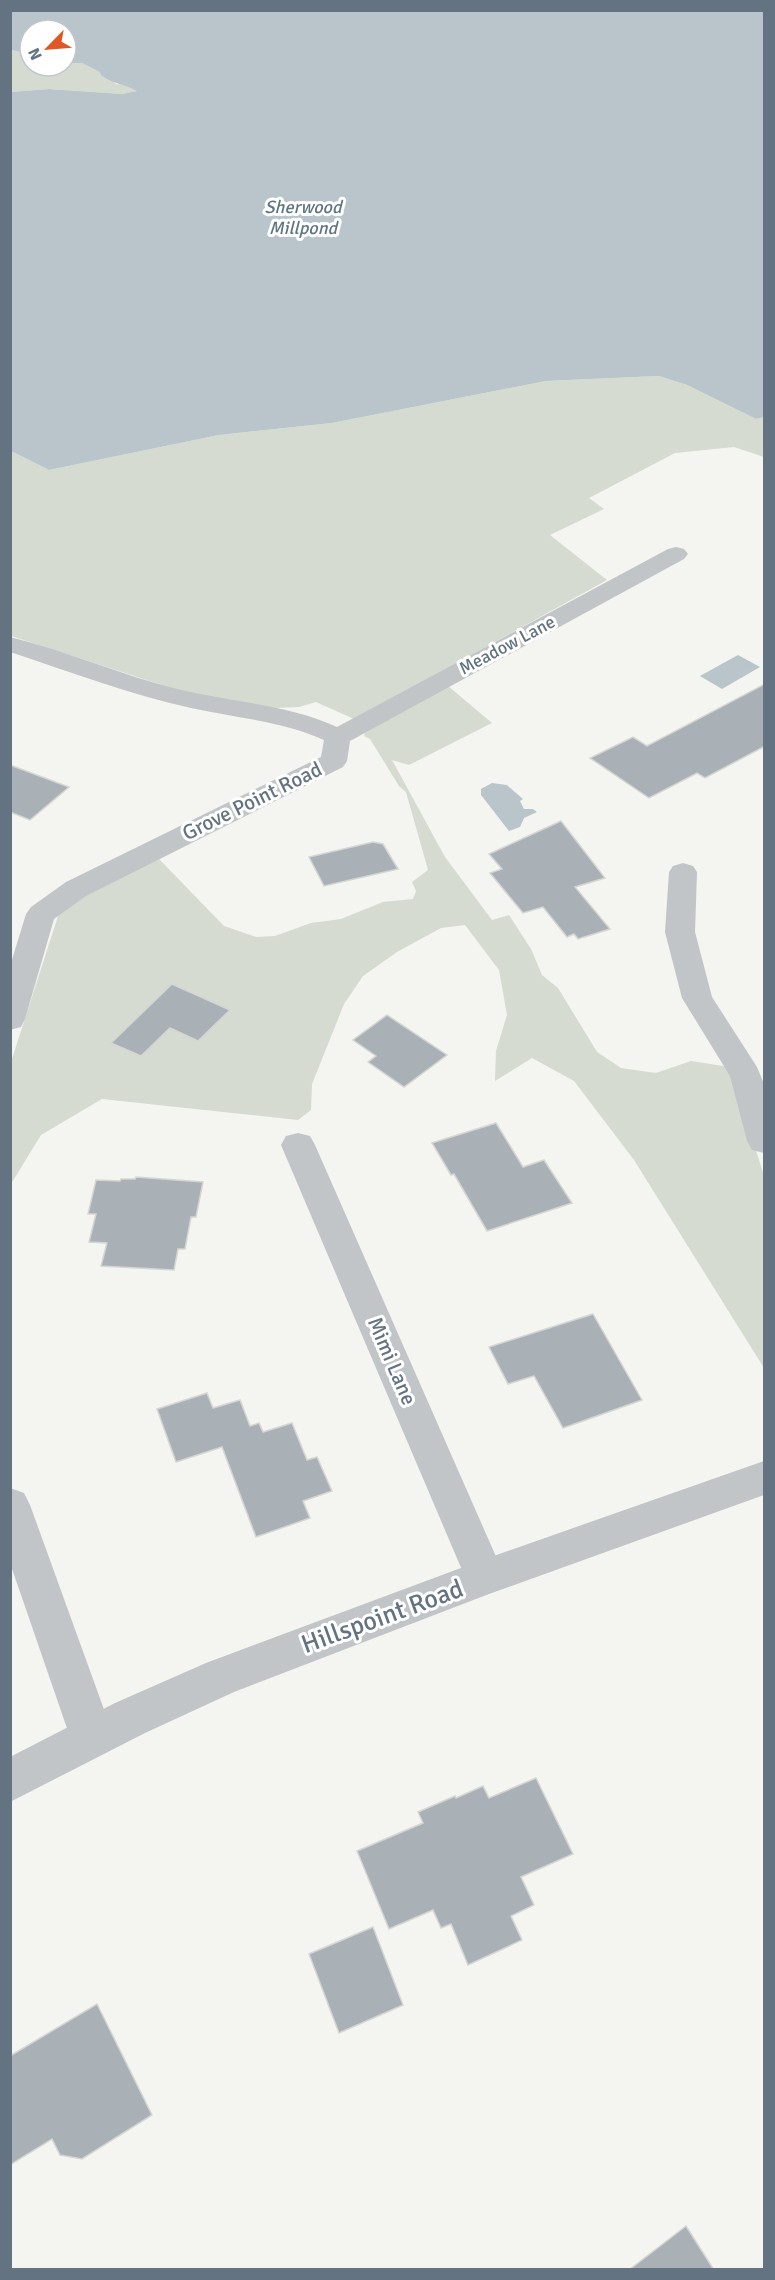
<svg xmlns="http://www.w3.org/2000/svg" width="775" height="2280" viewBox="0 0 775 2280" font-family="Signika,sans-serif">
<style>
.green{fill:#d5dbd1}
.water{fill:#bac5cb}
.building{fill:#aab1b6;stroke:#d5d5d3;stroke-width:1.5}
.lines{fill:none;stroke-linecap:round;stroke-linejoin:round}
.minor{fill:#c1c5c8;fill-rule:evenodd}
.tertiary{fill:#c1c5c8;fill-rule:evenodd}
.labels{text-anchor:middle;stroke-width:6;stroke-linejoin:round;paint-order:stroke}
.far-water-label{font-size:18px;font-style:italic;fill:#5f757f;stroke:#fff}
.far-street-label{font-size:18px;fill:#637381;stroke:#fff}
.street-label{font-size:21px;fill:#637381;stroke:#fff}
.near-street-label{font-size:26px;fill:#637381;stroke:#fff}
</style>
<rect width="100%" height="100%" fill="#f4f4f0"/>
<!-- green -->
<g class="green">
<polygon points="10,50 30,54 30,66 66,66 66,63 82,63 101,72 116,84 127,85 138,91 122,94 49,89 11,92"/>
<polygon points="659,376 687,385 756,419 764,417 764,457 734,447 675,453 589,498 604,509 550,535 607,580 435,675 492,723 409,765 392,760 445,857 492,920 509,915 531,949 542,975 558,988 597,1052 621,1068 656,1073 691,1061 730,1067 764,1176 764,1368 634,1160 574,1081 532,1058 495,1081 496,1051 507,1015 499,970 465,925 441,928 397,952 363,976 344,1004 312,1084 311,1110 298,1120 102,1099 41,1135 11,1184 11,1062 59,913 78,896 159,859 224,926 256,937 275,936 311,923 341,919 383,902 413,899 416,891 412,882 428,870 406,792 399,786 370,739 364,736 366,728 354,719 316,702 299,707 251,709 193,695 11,636 11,451 49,470 219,435 332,423 546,381"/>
</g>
<!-- water -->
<g class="water">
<path d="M 11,10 L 764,11 L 764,417 L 756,419 L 687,385 L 659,376 L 546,381 L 332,423 L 219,435 L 49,470 L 11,451 L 11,92 L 49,89 L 122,94 L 137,91 C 125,84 112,84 101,75 L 100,72 L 82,63 L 66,63 L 66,30 L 30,30 L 30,54 L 11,50 Z"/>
<polygon points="738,655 760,667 722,689 700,676"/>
<polygon points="492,783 507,785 523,799 520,801 524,809 533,809 537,812 524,818 520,827 509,831 481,795 481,789"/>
</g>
<!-- building -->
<g class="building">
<polygon points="765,684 765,746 705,778 697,773 649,798 590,758 633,737 647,746"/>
<polygon points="10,765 69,787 30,820 10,812"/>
<polygon points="561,821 605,878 575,887 610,929 578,939 574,934 567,937 543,907 523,913 490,873 502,869 489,854"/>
<polygon points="373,842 383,844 398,869 324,886 309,857"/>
<polygon points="172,984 230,1010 198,1041 170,1028 141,1056 111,1043"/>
<polygon points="387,1015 447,1055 404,1087 368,1062 376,1056 353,1040"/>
<polygon points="496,1123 523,1167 544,1160 572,1203 487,1231 454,1174 451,1175 432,1143"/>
<polygon points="136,1177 203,1182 196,1217 191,1217 185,1249 178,1249 174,1270 101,1266 107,1243 89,1242 96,1214 88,1214 96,1180 120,1181 121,1179 135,1179"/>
<polygon points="593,1314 642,1400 563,1428 534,1376 508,1384 489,1347"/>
<polygon points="207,1393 213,1408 240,1400 250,1426 259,1423 263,1432 292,1423 307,1460 317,1457 332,1491 303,1501 310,1518 256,1537 222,1447 176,1462 157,1409"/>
<polygon points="536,1778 573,1854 521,1877 534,1905 511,1916 522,1940 468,1965 451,1924 441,1928 433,1910 389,1929 357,1851 423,1823 418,1812 455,1796 456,1798 483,1786 489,1798"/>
<polygon points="373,1927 403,2005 339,2033 309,1954"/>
<polygon points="97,2004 152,2115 82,2159 60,2155 52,2139 10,2165 10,2056"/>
<polygon points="686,2226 714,2270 629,2270"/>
</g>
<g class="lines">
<!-- minor -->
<g class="minor">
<path d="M 676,547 L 684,549 L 688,554 L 684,559 L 350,741 L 347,761 L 343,767 L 86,896 L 54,919 L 25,1019 L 21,1027 L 10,1030 L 10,966 L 26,914 L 31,907 L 66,882 L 321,757 L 324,740 C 282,721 236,718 191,708 C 129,694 70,672 10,652 L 10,637 C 67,651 121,675 177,689 C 230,702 287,704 337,727 L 668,549 Z"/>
<polygon points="683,863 693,866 697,872 695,932 712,997 757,1067 764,1084 764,1153 752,1150 747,1141 730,1076 682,998 665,932 669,872 673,866"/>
<polygon points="298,1133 310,1136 315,1145 505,1577 499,1590 485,1595 471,1590 465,1577 281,1145 286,1136"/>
<polygon points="10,1488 24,1493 30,1505 114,1737 107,1752 92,1758 77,1752 70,1737 10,1563"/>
</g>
<!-- tertiary -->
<polygon class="tertiary" points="764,1461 764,1495 489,1594 234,1692 145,1733 10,1802 10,1757 115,1703 206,1663 485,1559"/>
</g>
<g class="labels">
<!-- far-water labels -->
<g class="far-water-label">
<text x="303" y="213">Sherwood<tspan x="303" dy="21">Millpond</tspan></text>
</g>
<!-- far-street labels -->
<g class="far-street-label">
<text transform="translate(507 645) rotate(-28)" y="6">Meadow Lane</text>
</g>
<!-- street labels -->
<g class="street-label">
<text transform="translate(252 801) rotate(-26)" y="7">Grove Point Road</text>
<text transform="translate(392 1361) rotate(67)" y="7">Mimi Lane</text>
</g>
<!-- near-street labels -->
<g class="near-street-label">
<text transform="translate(382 1616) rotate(-20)" y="9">Hillspoint Road</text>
</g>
</g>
<!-- border -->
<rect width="775" height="2280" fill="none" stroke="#637381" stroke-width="24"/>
<!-- north arrow -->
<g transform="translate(48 48) rotate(245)"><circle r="28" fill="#ffffff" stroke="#c1c7cd" stroke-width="1.5"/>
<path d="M0-4.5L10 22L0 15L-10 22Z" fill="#e05624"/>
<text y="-9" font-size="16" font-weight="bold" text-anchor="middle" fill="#637381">N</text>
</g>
</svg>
